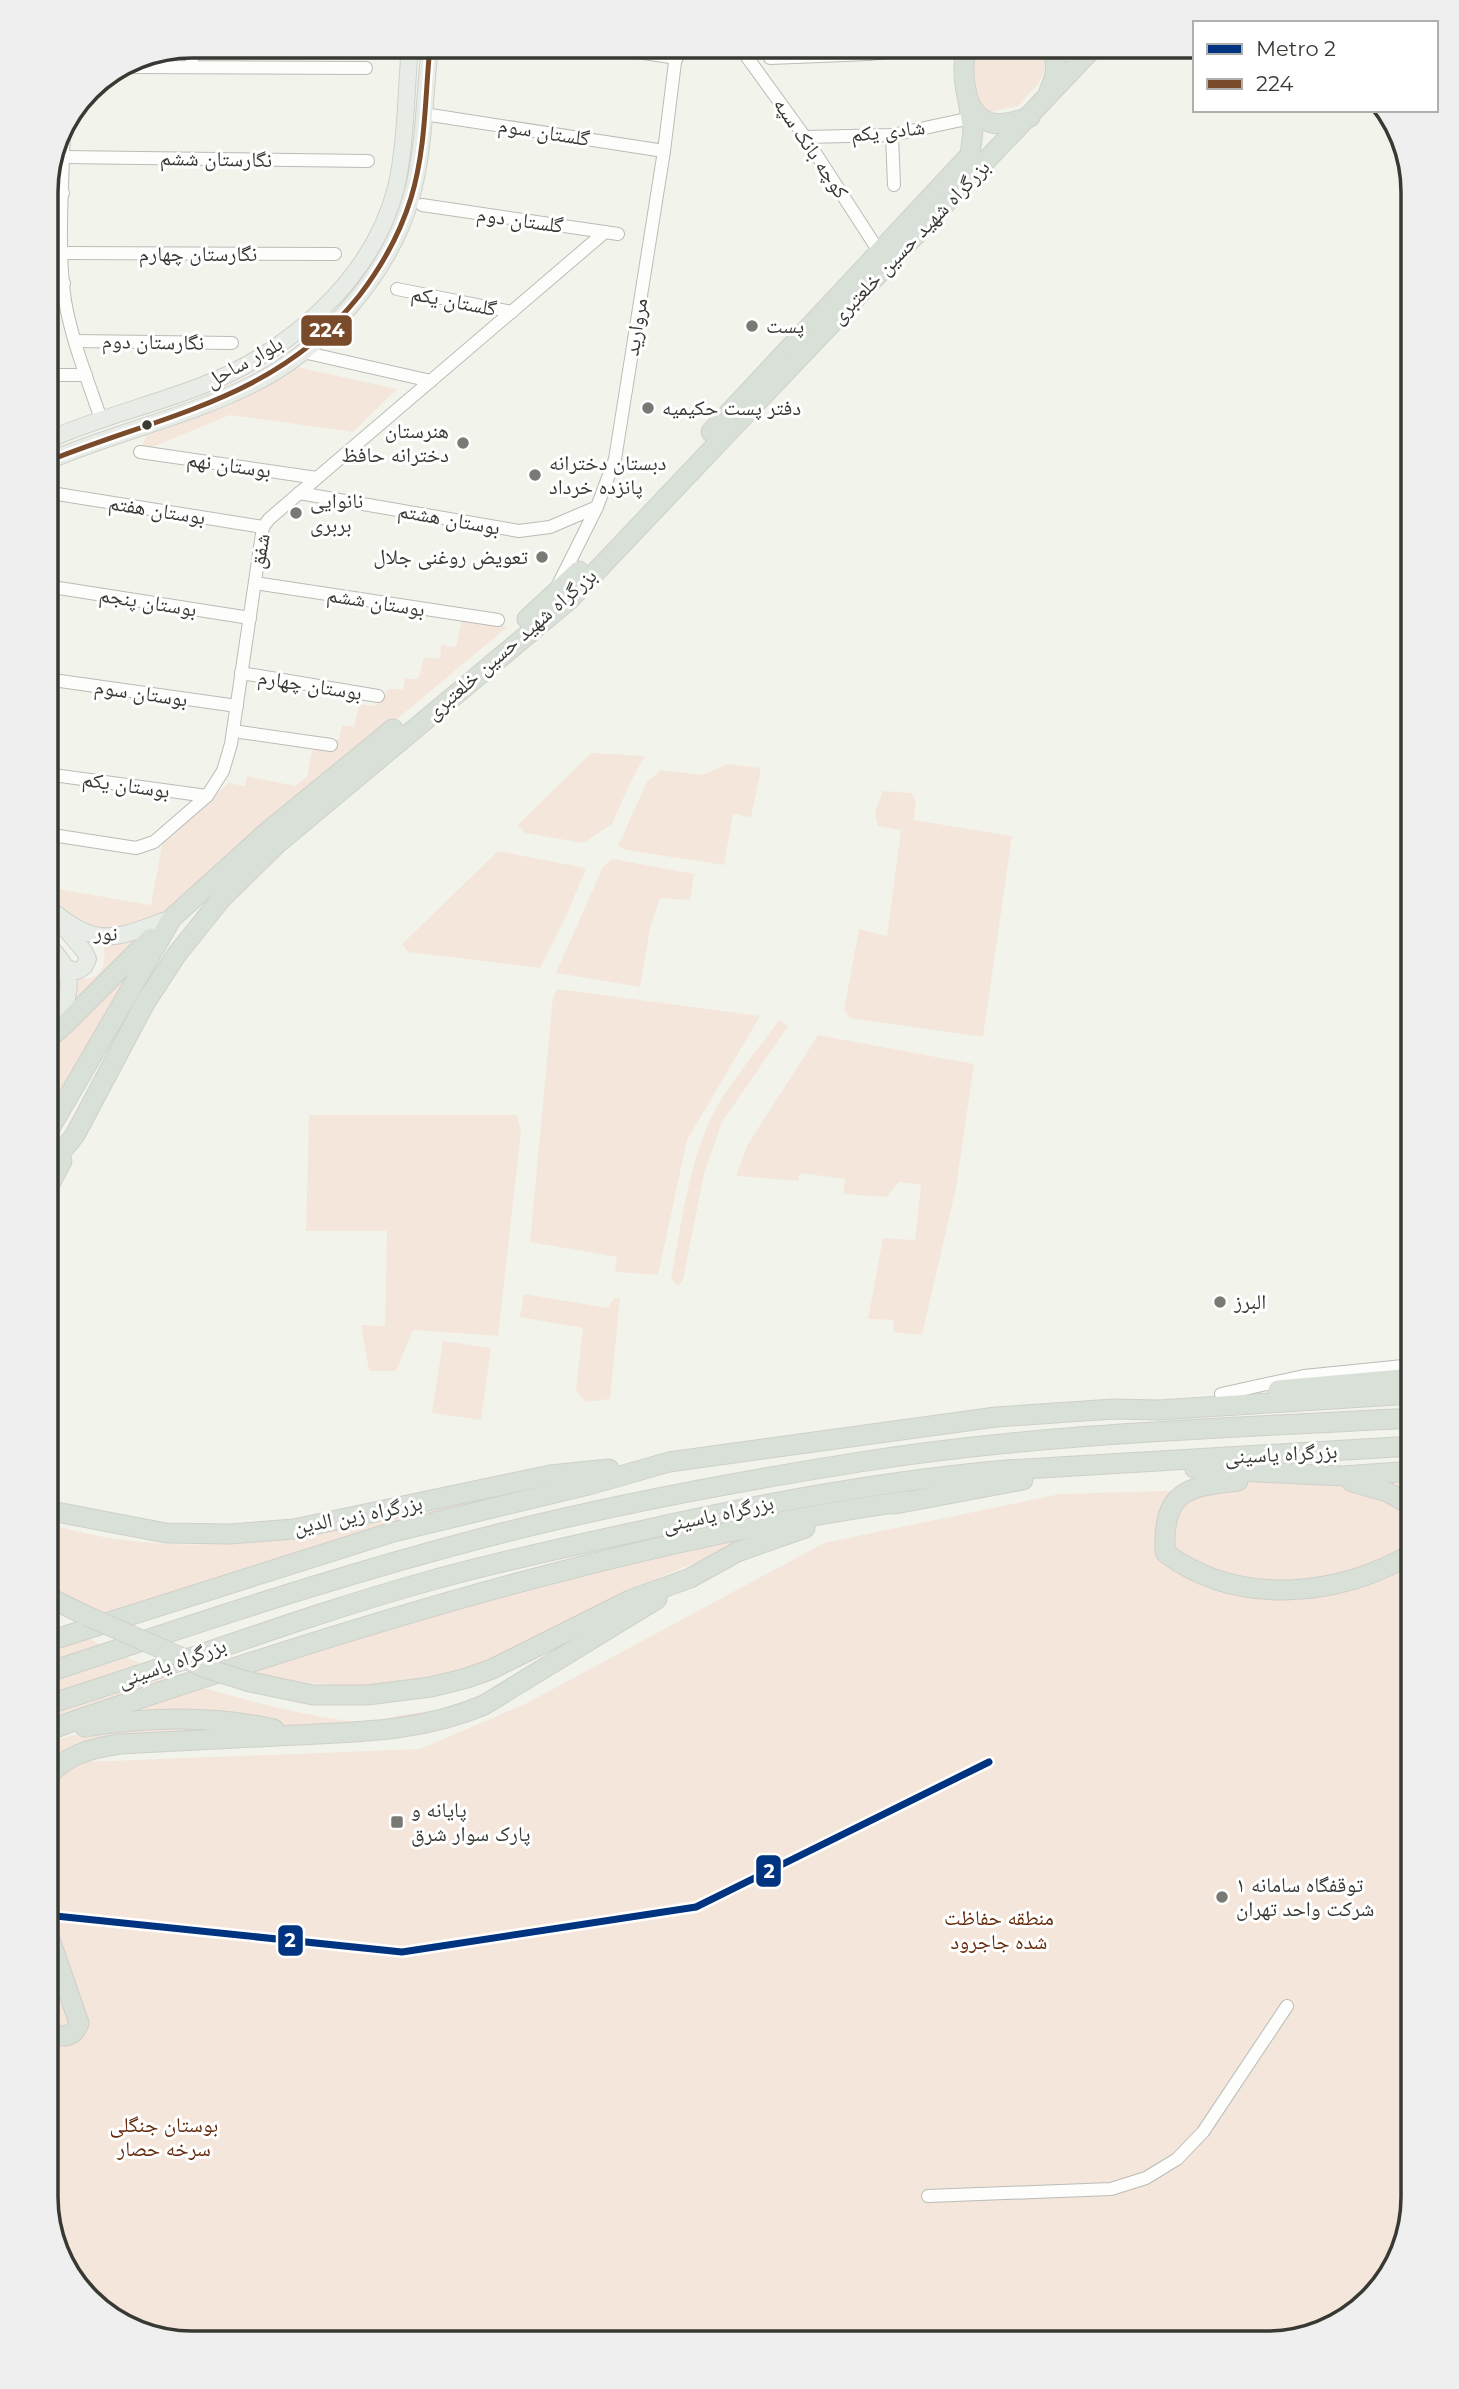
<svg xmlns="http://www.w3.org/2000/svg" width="1459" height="2389" viewBox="0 0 1459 2389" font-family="Montserrat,'Noto Naskh Arabic',sans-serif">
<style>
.green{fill:#f5e6dc}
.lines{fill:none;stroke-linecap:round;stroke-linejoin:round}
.minor-casing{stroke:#babcb6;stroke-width:14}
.major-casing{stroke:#cfd0cb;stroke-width:18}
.highway-casing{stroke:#cfd0cb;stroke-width:21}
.minor{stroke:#fdfdfc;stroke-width:12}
.major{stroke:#e7ece6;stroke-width:16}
.highway{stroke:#d8e0d7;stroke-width:19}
.highway-bridge-casing{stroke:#cfd0cb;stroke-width:21;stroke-linecap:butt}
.highway-bridge{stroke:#d8e0d7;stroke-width:19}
.bus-1-casing{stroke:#fff;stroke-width:10}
.bus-1{stroke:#7a4b2a;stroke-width:5}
.metro-1-casing{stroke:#fff;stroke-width:12}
.metro-1{stroke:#003380;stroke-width:7}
.poi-dot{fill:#797a74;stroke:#fff;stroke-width:2.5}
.bus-dot{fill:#383933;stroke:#fff;stroke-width:2.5}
.labels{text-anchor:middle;stroke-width:6;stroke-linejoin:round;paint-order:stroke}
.street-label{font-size:21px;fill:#383933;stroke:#fff}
.poi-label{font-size:21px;fill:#383933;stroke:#fff;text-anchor:start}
.park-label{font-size:21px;fill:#652a0b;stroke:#fff}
.rim{fill:none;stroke:#383933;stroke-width:3.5}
.line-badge{stroke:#fff;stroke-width:2.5}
.badge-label{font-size:19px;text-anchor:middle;font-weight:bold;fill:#fff}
</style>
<rect width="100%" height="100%" fill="#f2f4ec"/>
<!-- green -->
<g class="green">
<polygon points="973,46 1042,46 1045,69 1039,83 1018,106 990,112 979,108 969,57"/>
<polygon points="297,367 397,389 353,432 230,415 140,452 146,436 228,406"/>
<polygon points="462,620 507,627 169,910 149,923 95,932 49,901 46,896 46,887 151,905 163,840 229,783 245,786 247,776 295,786 307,777 312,751 339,739 342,725 354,727 359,704 375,706 389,689 403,689 405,678 416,679 419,677 424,657 440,659 441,645 456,647"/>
<polygon points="591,753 645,756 631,781 612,824 583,843 525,833 518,825"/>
<polygon points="727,764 761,768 751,818 733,813 724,865 626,850 618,846 647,782 661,770 703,775"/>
<polygon points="883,791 911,793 916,801 914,820 1012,836 983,1037 850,1018 844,1010 859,929 887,936 901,830 878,826 875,812"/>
<polygon points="498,851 586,868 568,912 540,968 408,952 402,944"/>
<polygon points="613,859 694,874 690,900 660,898 650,928 640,987 556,973 603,867"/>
<path d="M 142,936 L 68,1013 L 72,975 C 99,987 110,965 102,941 Z"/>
<polygon points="146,948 46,1120 46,1048"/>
<path d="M 46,955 C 73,985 60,998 46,1030 Z"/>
<polygon points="558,989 760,1016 687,1140 658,1275 615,1272 617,1257 530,1242 553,996"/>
<path d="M 779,1020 L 788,1026 L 722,1122 L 704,1174 L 683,1280 L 677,1286 L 671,1278 C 681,1227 687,1175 707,1127 C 724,1088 755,1054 779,1020 Z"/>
<polygon points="818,1035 974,1064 956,1188 922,1335 893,1332 894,1320 868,1319 883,1238 915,1240 921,1185 899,1182 886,1197 843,1194 845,1179 800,1173 798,1181 736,1176 748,1144"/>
<polygon points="309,1115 517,1115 521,1132 498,1336 413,1330 396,1371 369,1371 361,1325 385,1326 387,1231 306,1231"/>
<polygon points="524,1294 607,1308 615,1298 620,1298 610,1399 586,1402 576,1391 583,1328 520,1317"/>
<polygon points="443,1341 491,1348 481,1420 432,1413"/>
<polygon points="1257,1480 1346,1485 1413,1482 1413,2197 1394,2271 1332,2328 1267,2343 183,2343 111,2319 61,2262 46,2197 46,1743 86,1732 192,1722 215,1731 139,1733 112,1736 57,1763 420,1749 527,1703 824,1543 1060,1494 1231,1489"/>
<path d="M 566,1481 L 102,1615 L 46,1584 L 46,1523 C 177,1563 295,1540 425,1511 C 472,1500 519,1491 566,1481 Z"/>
<path d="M 806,1521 C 747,1541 689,1563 633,1590 C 586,1612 541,1639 494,1659 C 410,1694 330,1692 243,1670 L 450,1608 Z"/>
<polygon points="87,1637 101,1645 46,1663 46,1651"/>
<polygon points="126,1657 142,1664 46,1696 46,1684"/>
<polygon points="165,1673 185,1681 46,1726 46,1713"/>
<path d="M 198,1686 C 230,1696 373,1737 395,1716 L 456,1707 L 452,1714 L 310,1728 L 264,1723 L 111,1718 Z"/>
</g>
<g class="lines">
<!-- minor casing -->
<g class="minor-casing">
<g id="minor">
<polyline points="597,46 677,58"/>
<polyline points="739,46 805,137 880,253"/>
<polyline points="770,46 770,58 869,54 937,46"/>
<polyline points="121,67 366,68"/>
<polyline points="192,67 192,46"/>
<polyline points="424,114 664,151"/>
<path d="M 64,125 C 63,181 57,247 65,301 C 72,341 88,381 101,419"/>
<polyline points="892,135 894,185"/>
<polyline points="805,137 892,135 971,118"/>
<polyline points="64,157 368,161"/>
<polyline points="46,193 63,193"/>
<polyline points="422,205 618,234"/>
<polyline points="62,253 335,254"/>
<polyline points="46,283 64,283"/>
<polyline points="397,289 512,312"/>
<polyline points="75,341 232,343"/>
<polyline points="303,352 431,381"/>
<polyline points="46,375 86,375"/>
<polyline points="140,452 317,478"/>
<polyline points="51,493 263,527"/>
<polyline points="299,493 519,531 550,527 597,507"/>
<polyline points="255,583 498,620"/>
<polyline points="558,585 597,507 615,459 664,151 677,46"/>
<polyline points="46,586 250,618"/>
<polyline points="241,673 378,696"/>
<polyline points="46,679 237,706"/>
<polyline points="233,731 331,745"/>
<polyline points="46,774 207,796"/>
<polyline points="46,834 136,848 154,842 207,796 223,771 231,744 263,527 269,519 605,232"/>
<polyline points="1221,1394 1304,1376 1413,1365"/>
<polyline points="928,2196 1111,2189 1146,2178 1177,2159 1203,2132 1287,2006"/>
</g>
</g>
<!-- major casing -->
<g class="major-casing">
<g id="major">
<path d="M 46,441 C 96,418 150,406 201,386 C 287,353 372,281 396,188 C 406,146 406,90 410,46"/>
<path d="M 46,462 C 112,433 184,418 249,386 C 322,351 389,275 411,198 C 425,150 424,96 430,46"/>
<path d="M 46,906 C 99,950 113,939 172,918"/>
<polyline points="62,925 84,951 88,959 84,967 77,971 66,968"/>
<path d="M 46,942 C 52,949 63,960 66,969 C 74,992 63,1014 49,1032"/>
</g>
</g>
<!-- highway casing -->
<g class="highway-casing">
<g id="highway">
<path d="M 966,46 C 962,70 961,115 992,123 C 1004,126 1018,120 1030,117"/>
<path d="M 1049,91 C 1057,74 1058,63 1050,46"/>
<polyline points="711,432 970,155 973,131 966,89"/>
<polyline points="527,619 579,571"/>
<polyline points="46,1041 64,1025 151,938"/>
<polyline points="46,1135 172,918 267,832 393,729"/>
<polyline points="46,1171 75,1135 145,1003 177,954 221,899 277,844 569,600 1095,46"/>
<polyline points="46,1191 62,1161"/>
<polyline points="1278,1390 1413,1378"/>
<polyline points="1195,1469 1343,1476 1413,1471"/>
<polyline points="1352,1482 1387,1492 1413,1506"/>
<polyline points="895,1504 1023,1480"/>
<polyline points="46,1510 166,1533 230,1534 294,1529 550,1475 609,1469"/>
<path d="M 1165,1552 C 1163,1491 1185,1487 1238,1481"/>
<path d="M 1167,1554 C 1239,1607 1340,1597 1413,1553"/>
<polyline points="46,1596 87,1616"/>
<polyline points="46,1642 393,1532 592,1484 669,1462 996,1417 1114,1409 1159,1410 1253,1404 1413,1394"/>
<path d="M 46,1673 C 197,1623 348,1572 502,1533 C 620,1503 741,1481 860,1462 C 1043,1433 1229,1428 1413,1418"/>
<polyline points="250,1682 313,1695 367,1695 431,1687 467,1678 492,1669 630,1600 690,1578 737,1552 805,1528"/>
<path d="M 46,1705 C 174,1666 299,1617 429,1581 C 497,1562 566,1547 635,1532 C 758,1504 880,1481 1006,1470 L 1413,1446"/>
<path d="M 85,1727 C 147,1717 211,1715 274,1729"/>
<path d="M 46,1732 C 73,1720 102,1712 130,1702 C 177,1686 224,1671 271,1656 C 478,1590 692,1531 907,1501"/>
<path d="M 46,1780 C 63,1755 92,1748 120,1744 C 178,1741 237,1738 296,1735 C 361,1732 423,1731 484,1705 L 657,1599"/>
<polyline points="46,2019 49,1997 46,1972"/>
<path d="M 46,2028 C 57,2039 73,2040 79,2023 L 46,1928"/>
</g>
</g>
<!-- minor -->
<use href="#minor" class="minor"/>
<!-- major -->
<use href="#major" class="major"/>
<!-- highway -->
<use href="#highway" class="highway"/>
<!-- highway-bridge casing -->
<g class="highway-bridge-casing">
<polyline id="highway-bridge" points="87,1616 208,1669 250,1682"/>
</g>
<!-- highway-bridge -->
<use href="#highway-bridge" class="highway-bridge"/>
<!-- bus-1 casing -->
<g class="bus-1-casing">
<path id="bus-1" d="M 46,462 C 161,415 276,400 359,296 C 382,266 400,234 411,198 C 426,149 425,96 430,46"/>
</g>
<!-- bus-1 -->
<use href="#bus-1" class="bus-1"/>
<!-- metro-1 casing -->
<g class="metro-1-casing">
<polyline id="metro-1" points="46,1915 402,1952 696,1907 989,1762"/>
</g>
<!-- metro-1 -->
<use href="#metro-1" class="metro-1"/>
</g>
<!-- markers -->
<g class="poi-dot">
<circle cx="752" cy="326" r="7"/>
<circle cx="648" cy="408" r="7"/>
<circle cx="463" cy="443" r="7"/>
<circle cx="535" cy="475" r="7"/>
<circle cx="296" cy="513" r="7"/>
<circle cx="542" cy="557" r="7"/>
<circle cx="1220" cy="1302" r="7"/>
<rect x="390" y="1815" width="14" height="14" rx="3.5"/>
<circle cx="1222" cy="1897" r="7"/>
</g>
<circle class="bus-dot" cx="147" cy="425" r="6"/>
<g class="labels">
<!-- street labels -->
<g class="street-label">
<text transform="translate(888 131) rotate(-6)" y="7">شادی یکم</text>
<text transform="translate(544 132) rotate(9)" y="7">گلستان سوم</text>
<text transform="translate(811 148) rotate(56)" y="7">کوچه بانک سپه</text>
<text transform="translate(216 159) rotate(1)" y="7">نگارستان ششم</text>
<text transform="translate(520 220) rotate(8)" y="7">گلستان دوم</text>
<text transform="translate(910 242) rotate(-46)" y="7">بزرگراه شهید حسین خلعتبری</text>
<text x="198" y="261">نگارستان چهارم</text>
<text transform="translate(454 301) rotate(11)" y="7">گلستان یکم</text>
<text transform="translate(636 327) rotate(-81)" y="7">مروارید</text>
<text transform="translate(153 342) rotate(1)" y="7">نگارستان دوم</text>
<text transform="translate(244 362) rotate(-29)" y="7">بلوار ساحل</text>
<text transform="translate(229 465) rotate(8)" y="7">بوستان نهم</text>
<text transform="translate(157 510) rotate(9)" y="7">بوستان هفتم</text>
<text transform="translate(449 519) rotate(10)" y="7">بوستان هشتم</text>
<text transform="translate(260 551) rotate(-80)" y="7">شفق</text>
<text transform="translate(148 602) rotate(9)" y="7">بوستان پنجم</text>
<text transform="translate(376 602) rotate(9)" y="7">بوستان ششم</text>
<text transform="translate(511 644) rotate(-41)" y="7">بزرگراه شهید حسین خلعتبری</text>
<text transform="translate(310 685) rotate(9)" y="7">بوستان چهارم</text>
<text transform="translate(141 693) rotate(8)" y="7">بوستان سوم</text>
<text transform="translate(126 785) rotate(8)" y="7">بوستان یکم</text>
<text transform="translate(106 933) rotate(4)" y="7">نور</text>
<text transform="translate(1281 1454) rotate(-3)" y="7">بزرگراه یاسینی</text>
<text transform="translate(718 1514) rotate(-12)" y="7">بزرگراه یاسینی</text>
<text transform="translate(358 1515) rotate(-11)" y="7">بزرگراه زین الدین</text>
<text transform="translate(172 1663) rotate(-19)" y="7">بزرگراه یاسینی</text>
</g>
<!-- poi labels -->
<g class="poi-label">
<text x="766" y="333">پست</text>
<text x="662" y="415">دفتر پست حکیمیه</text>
<text x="449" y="438" text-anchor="end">هنرستان<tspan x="449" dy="24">دخترانه حافظ</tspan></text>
<text x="549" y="470">دبستان دخترانه<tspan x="549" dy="24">پانزده خرداد</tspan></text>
<text x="310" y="508">نانوایی<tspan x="310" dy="24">بربری</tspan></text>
<text x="528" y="564" text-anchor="end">تعویض روغنی جلال</text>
<text x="1234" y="1309">البرز</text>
<text x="411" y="1817">پایانه و<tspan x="411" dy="24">پارک‌ سوار شرق</tspan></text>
<text x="1236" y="1892">توقفگاه سامانه ۱<tspan x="1236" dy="24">شرکت واحد تهران</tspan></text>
</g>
<!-- park labels -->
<g class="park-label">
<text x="999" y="1925">منطقه حفاظت<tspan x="999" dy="24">شده جاجرود</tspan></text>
<text x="164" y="2132">بوستان جنگلی<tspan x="164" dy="24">سرخه حصار</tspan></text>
</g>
</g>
<!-- crop -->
<path d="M0 0H1459V2389H0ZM192 58H1267A134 134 0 0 1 1401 192V2197A134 134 0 0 1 1267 2331H192A134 134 0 0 1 58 2197V192A134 134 0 0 1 192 58Z" fill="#efefef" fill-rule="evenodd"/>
<path class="rim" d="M192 58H1267A134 134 0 0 1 1401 192V2197A134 134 0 0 1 1267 2331H192A134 134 0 0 1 58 2197V192A134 134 0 0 1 192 58Z"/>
<g class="line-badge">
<rect x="300" y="314" width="53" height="33" rx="7" fill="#7a4b2a"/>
<rect x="755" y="1854" width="27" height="34" rx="7" fill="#003380"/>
<rect x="277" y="1924" width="27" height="33" rx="7" fill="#003380"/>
</g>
<g class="badge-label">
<text x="327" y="337">224</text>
<text x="769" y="1878">2</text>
<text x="290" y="1947">2</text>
</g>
<!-- legend -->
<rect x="1193" y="21" width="245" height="91" fill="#ffffff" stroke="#afb0ad" stroke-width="2"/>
<rect x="1207" y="44" width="35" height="10" fill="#003380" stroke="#afb0ad" stroke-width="2"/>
<text x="1256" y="56" font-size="21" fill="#383933">Metro 2</text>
<rect x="1207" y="79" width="35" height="10" fill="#7a4b2a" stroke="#afb0ad" stroke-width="2"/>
<text x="1256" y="91" font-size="21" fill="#383933">224</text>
</svg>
